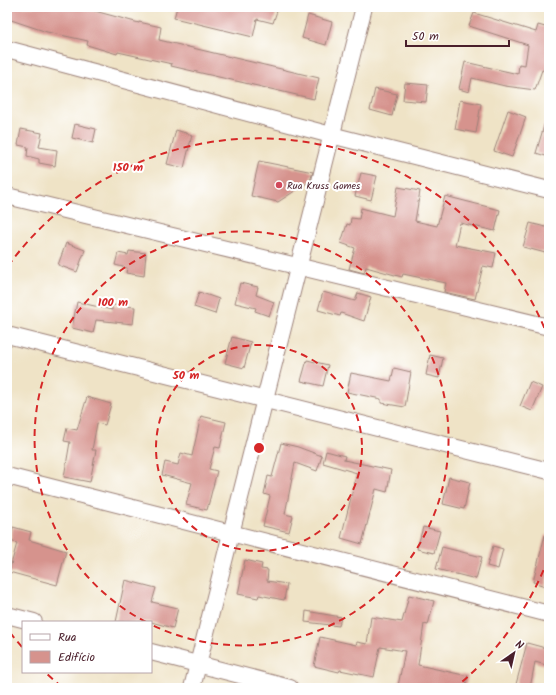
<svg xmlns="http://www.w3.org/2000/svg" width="556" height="695" viewBox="0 0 556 695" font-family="Kalam,sans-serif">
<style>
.building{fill:#d6938d}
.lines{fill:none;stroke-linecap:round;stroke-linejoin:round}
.minor-casing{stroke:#9c8178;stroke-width:18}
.minor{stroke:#fff;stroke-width:16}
.ring{fill:none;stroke:#d62828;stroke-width:2;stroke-dasharray:7 5}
.poi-dot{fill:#d1495b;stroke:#fff;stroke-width:1.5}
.labels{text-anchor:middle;stroke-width:4;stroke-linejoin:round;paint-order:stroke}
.poi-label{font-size:10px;fill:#4a1f2b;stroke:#fff;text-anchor:start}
.centre{fill:#d62828;stroke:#fff;stroke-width:2}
.ring-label{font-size:12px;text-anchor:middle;font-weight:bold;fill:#d62828;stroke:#fff;stroke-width:4;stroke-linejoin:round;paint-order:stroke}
</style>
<rect width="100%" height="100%" fill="#fff"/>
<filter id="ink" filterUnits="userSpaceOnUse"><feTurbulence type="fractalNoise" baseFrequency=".025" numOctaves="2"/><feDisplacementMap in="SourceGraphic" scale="8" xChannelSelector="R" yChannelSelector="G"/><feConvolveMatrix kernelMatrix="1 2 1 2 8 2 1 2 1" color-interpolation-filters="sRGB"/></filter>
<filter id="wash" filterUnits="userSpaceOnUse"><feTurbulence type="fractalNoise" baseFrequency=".012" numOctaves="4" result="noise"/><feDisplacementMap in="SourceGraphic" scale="16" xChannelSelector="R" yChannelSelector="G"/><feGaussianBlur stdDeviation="0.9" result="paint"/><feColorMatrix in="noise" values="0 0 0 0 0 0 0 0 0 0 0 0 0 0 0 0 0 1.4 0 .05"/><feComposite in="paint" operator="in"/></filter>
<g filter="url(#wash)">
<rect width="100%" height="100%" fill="#efe3c6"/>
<g id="blocks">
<!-- building -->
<g class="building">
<polygon points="11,7 80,7 139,23 139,22 161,27 159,40 319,78 314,99 171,66 172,64 118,52 117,54 87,45 88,41 47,32 8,19"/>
<polygon points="177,7 263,7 277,11 273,23 257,19 253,37 174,18"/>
<polygon points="474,13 536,32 538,25 549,28 549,72 542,70 535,90 505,86 472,78 469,92 459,89 465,62 518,74 519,64 525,65 528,45 469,26"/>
<polygon points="308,15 332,22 326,45 302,38"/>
<polygon points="405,83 428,85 426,102 403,100"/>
<polygon points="375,89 397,94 392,116 370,110"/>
<polygon points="460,100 481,104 476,133 455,129"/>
<polygon points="508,110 526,117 512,157 494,151"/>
<polygon points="546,119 549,119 549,157 536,153"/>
<polygon points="75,124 96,129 93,143 72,138"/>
<polygon points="21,129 42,133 39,147 57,150 55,166 39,163 39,159 27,156 28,147 18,145"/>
<polygon points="176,130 192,135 184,168 167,164"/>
<polygon points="259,161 313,172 310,181 278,202 251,196"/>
<polygon points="361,173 377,176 371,200 355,196"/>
<polygon points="398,187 420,191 415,221 437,226 445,196 500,210 495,231 460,223 455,245 496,253 493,268 483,266 475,299 444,292 446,283 403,274 402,277 366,267 364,273 349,269 355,248 341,243 347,224 350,225 351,218 359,219 361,208 393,216"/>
<polygon points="530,223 549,228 549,254 523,247"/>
<polygon points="66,243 85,250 77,272 58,265"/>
<polygon points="129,251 146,253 144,276 126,273 127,268 115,265 118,253 128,255"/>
<polygon points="240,283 258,287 256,295 274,302 269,316 255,311 256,308 235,303"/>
<polygon points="199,292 219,299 215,314 194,307"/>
<polygon points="323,292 355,301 358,293 371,297 364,321 341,313 340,316 318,310"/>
<polygon points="77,302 112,310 112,305 135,307 133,324 96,320 93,333 72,328"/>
<polygon points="232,337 251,342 244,368 225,363"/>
<polygon points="430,355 443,358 439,378 426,375"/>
<polygon points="307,360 328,365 323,386 301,381"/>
<polygon points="394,368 411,372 405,407 381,403 381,399 347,392 351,373 391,381"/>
<polygon points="530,382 542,387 532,411 520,406"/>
<polygon points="87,397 111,404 105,425 97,423 92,450 96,450 90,482 64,477 70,442 64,441 67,428 77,430"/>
<polygon points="201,416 226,422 220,448 215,447 209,469 217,471 207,510 186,505 192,483 162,475 165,462 178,465 181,453 192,456"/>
<polygon points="281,443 298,447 322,456 317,471 295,463 285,514 293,516 289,532 263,526 270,496 264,494 268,476 272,477"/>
<polygon points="326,451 345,456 344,460 391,470 387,492 376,489 362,544 341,538 357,473 323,463"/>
<polygon points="449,477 470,482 464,509 443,504"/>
<polygon points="13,527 31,532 29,540 66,551 57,585 9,572 17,543 10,541"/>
<polygon points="423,527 440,531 434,553 417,549"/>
<polygon points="545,535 549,536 549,571 545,586 533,582"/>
<polygon points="493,546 503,549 498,569 487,566"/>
<polygon points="442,547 482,557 476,579 436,569"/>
<polygon points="245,560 262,564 261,569 268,570 267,581 287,584 284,600 259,595 258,598 238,594"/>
<polygon points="125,580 156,588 152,602 178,608 173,628 151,622 116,622"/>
<polygon points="409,595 434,601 428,625 424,624 418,665 468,676 465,688 407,688 398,686 405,651 380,647 374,677 340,670 339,672 314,666 320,637 356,645 357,642 367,644 371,617 402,622"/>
<polygon points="306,611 341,617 339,626 305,622"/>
<polygon points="527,643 549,649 546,665 535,662 530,688 515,688"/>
</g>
</g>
</g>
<g filter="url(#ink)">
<use href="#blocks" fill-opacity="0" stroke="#9c8178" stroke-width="1"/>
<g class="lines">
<!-- minor casing -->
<g class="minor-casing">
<g id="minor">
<polyline points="7,49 331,135 549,190"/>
<polyline points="7,196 549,327"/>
<polyline points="7,335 549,471"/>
<polyline points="7,476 549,614"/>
<polyline points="7,615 34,622"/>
<polyline points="151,652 290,688"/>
<polyline points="192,688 364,7"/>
</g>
</g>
<!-- minor -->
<use href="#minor" class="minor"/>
</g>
</g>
<!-- distance rings -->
<g class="ring">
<circle cx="259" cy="448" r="103"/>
<path d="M146 622A207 207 0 1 1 152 625"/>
<path d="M548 559A310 310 0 0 1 456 687M62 687A310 310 0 0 1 46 673M22 647A310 310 0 0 1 8 630M8 266A310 310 0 0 1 548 337"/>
</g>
<!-- markers -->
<circle class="poi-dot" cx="279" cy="185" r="4"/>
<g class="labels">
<!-- poi labels -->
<g class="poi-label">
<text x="287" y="189">Rua Kruss Gomes</text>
</g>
</g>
<circle cx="259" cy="448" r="6" class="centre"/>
<g class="ring-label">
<text x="128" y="171">150 m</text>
<text x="113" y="306">100 m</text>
<text x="186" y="379">50 m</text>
</g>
<!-- margin -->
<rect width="556" height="695" fill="none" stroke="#fff" stroke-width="24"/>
<!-- legend -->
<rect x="22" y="621" width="130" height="52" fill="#ffffff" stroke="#b7a5aa"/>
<rect x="30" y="634" width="20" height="6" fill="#ffffff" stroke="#b7a5aa"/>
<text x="58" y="641" font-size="12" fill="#4a1f2b">Rua</text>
<rect x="30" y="651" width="20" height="12" fill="#d6938d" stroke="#b7a5aa"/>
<text x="58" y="661" font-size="12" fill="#4a1f2b">Edifício</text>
<!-- north arrow -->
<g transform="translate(514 653) rotate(34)" stroke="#ffffff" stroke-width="3" paint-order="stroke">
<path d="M0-3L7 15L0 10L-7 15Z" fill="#4a1f2b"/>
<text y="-6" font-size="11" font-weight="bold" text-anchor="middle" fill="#4a1f2b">N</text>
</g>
<!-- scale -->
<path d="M406 40v6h103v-6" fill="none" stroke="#4a1f2b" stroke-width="2"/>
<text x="412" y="40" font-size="12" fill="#4a1f2b" stroke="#ffffff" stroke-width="3" paint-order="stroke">50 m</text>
</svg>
